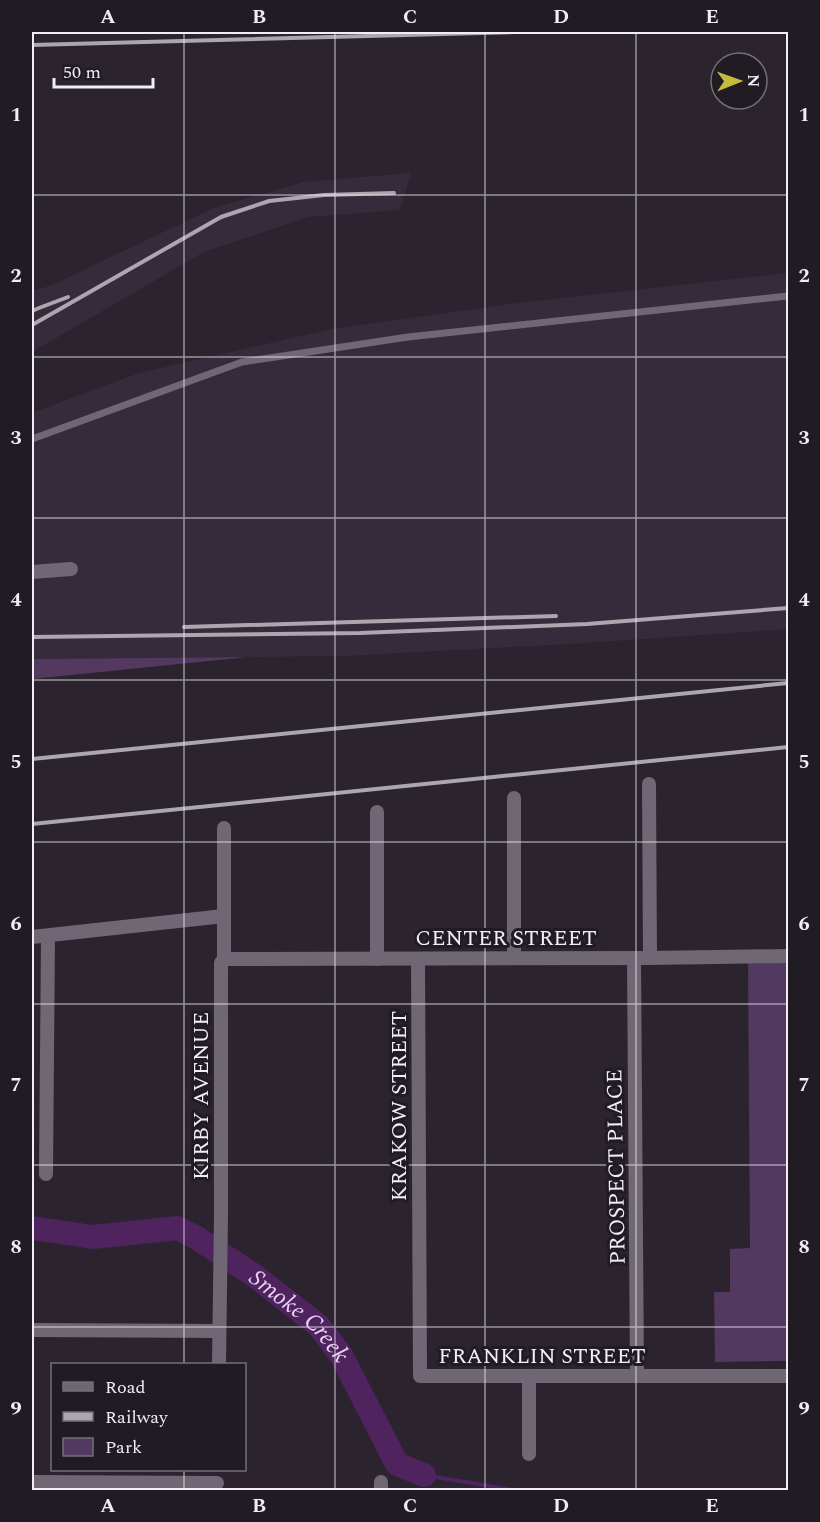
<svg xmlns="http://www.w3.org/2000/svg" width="820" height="1522" viewBox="0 0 820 1522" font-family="Spectral,serif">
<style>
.built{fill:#362b3b}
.green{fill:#53385f}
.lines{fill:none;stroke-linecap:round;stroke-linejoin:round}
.stream{stroke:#4e235e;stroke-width:4}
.river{stroke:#4e235e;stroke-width:24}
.lane{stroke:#6f6773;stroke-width:7}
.street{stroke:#6f6773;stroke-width:14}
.rail{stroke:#aca6ae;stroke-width:4}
.grid{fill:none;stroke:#f2edf4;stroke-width:1.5;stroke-opacity:0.55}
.labels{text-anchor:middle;stroke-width:6;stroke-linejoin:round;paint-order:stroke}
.street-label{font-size:22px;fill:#f2edf4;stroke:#211b24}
.water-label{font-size:24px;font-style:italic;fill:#e8cff3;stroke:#211b24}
.neatline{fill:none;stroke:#f2edf4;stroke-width:2}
.grid-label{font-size:20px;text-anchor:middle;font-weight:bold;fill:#f2edf4}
</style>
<rect width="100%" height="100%" fill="#2b242e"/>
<!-- built -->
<g class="built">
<polygon points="411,173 400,210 308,217 204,252 32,352 32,291 50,286 216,207 304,182"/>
<polygon points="788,273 788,629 585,643 346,656 32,659 32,413 139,373 332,329 510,304"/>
</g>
<!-- green -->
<g class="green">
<polygon points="248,657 32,679 32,659"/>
<polygon points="748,960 788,960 788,1361 715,1362 714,1292 730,1292 730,1249 750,1248"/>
</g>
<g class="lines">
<!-- stream -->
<polyline class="stream" points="424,1475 513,1490"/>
<!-- river -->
<path class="river" id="s1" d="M 32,1228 L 93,1237 L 178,1228 L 197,1238 L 255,1276 L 319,1326 L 341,1355 L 397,1464 L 424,1475"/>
<!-- lane -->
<polyline class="lane" points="32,439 242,362 408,337 788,296"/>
<!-- street -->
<g class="street">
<polyline points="32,572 71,569"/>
<polyline points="649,784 650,958"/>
<polyline points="377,812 377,959"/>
<polyline points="32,937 224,916"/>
<polyline points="514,958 514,798"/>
<polyline points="634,958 637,1376"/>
<polyline points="224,959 650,958 788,956"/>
<polyline points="418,959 420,1376 788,1376"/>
<polyline points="46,1174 48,936"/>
<polyline points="32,1330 219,1331"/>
<polyline points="219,1364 221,1216 221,963 224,959 224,828"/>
<polyline points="529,1376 529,1454"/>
<polyline points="32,1482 217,1483"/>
<polyline points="381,1490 381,1482"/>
</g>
<!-- rail -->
<g class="rail">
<polyline points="32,45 515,32"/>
<polyline points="32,311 39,308 68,297"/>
<polyline points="32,325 221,217 269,201 324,195 394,193"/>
<polyline points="184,627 556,616"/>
<polyline points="32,637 360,633 587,624 788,608"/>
<polyline points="32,759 788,683"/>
<polyline points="32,824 788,747"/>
</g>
</g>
<!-- grid -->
<path class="grid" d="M 184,32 L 184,1364M 335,32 L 335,1490M 485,32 L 485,1490M 636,32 L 636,1490M 32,195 L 788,195M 32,357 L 788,357M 32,518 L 788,518M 32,680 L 788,680M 32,842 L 788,842M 32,1004 L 788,1004M 32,1165 L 788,1165M 32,1327 L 788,1327M 184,1470 L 184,1490"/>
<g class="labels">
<!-- street labels -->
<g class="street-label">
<text x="506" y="945">CENTER STREET</text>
<text transform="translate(200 1096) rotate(-90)" y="8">KIRBY AVENUE</text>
<text transform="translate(398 1106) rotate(-90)" y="8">KRAKOW STREET</text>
<text transform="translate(615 1167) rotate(-91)" y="8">PROSPECT PLACE</text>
<text x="542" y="1363">FRANKLIN STREET</text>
</g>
<!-- water labels -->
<g class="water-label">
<text dy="8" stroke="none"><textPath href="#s1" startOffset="298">Smoke Creek</textPath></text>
</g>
</g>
<!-- border -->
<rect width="820" height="1522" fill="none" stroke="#211b24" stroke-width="66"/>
<!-- legend -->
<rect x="51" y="1363" width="195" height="108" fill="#211b24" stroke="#756f77" stroke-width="1.5"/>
<rect x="63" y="1382" width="30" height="9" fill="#6f6773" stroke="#756f77" stroke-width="1.5"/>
<text x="105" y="1393" font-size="18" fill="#f2edf4">Road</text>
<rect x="63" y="1412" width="30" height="9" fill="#aca6ae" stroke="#756f77" stroke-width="1.5"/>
<text x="105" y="1423" font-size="18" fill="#f2edf4">Railway</text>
<rect x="63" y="1438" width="30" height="18" fill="#53385f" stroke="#756f77" stroke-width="1.5"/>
<text x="105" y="1453" font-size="18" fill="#f2edf4">Park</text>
<!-- north arrow -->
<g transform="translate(739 81) rotate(89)"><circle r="28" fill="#211b24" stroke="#756f77" stroke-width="1.5"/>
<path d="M0-4.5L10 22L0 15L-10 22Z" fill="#c5bc3d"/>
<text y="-9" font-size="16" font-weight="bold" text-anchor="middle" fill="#f2edf4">N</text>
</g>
<!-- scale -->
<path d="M54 78v9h99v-9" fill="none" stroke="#f2edf4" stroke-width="3"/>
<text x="63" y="78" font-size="18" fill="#f2edf4" stroke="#211b24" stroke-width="4.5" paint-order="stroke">50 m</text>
<rect x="33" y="33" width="754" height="1456" class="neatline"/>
<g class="grid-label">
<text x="108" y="23">A</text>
<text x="259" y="23">B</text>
<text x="410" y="23">C</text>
<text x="561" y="23">D</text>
<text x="712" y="23">E</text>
<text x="16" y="121">1</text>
<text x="804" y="121">1</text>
<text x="16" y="282">2</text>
<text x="804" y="282">2</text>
<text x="16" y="444">3</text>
<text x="804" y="444">3</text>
<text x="16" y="606">4</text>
<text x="804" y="606">4</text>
<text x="16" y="768">5</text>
<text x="804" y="768">5</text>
<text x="16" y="930">6</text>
<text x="804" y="930">6</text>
<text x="16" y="1091">7</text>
<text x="804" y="1091">7</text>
<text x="16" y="1253">8</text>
<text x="804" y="1253">8</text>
<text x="16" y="1415">9</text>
<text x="804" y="1415">9</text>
<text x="108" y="1512">A</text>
<text x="259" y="1512">B</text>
<text x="410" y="1512">C</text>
<text x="561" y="1512">D</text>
<text x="712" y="1512">E</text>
</g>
</svg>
